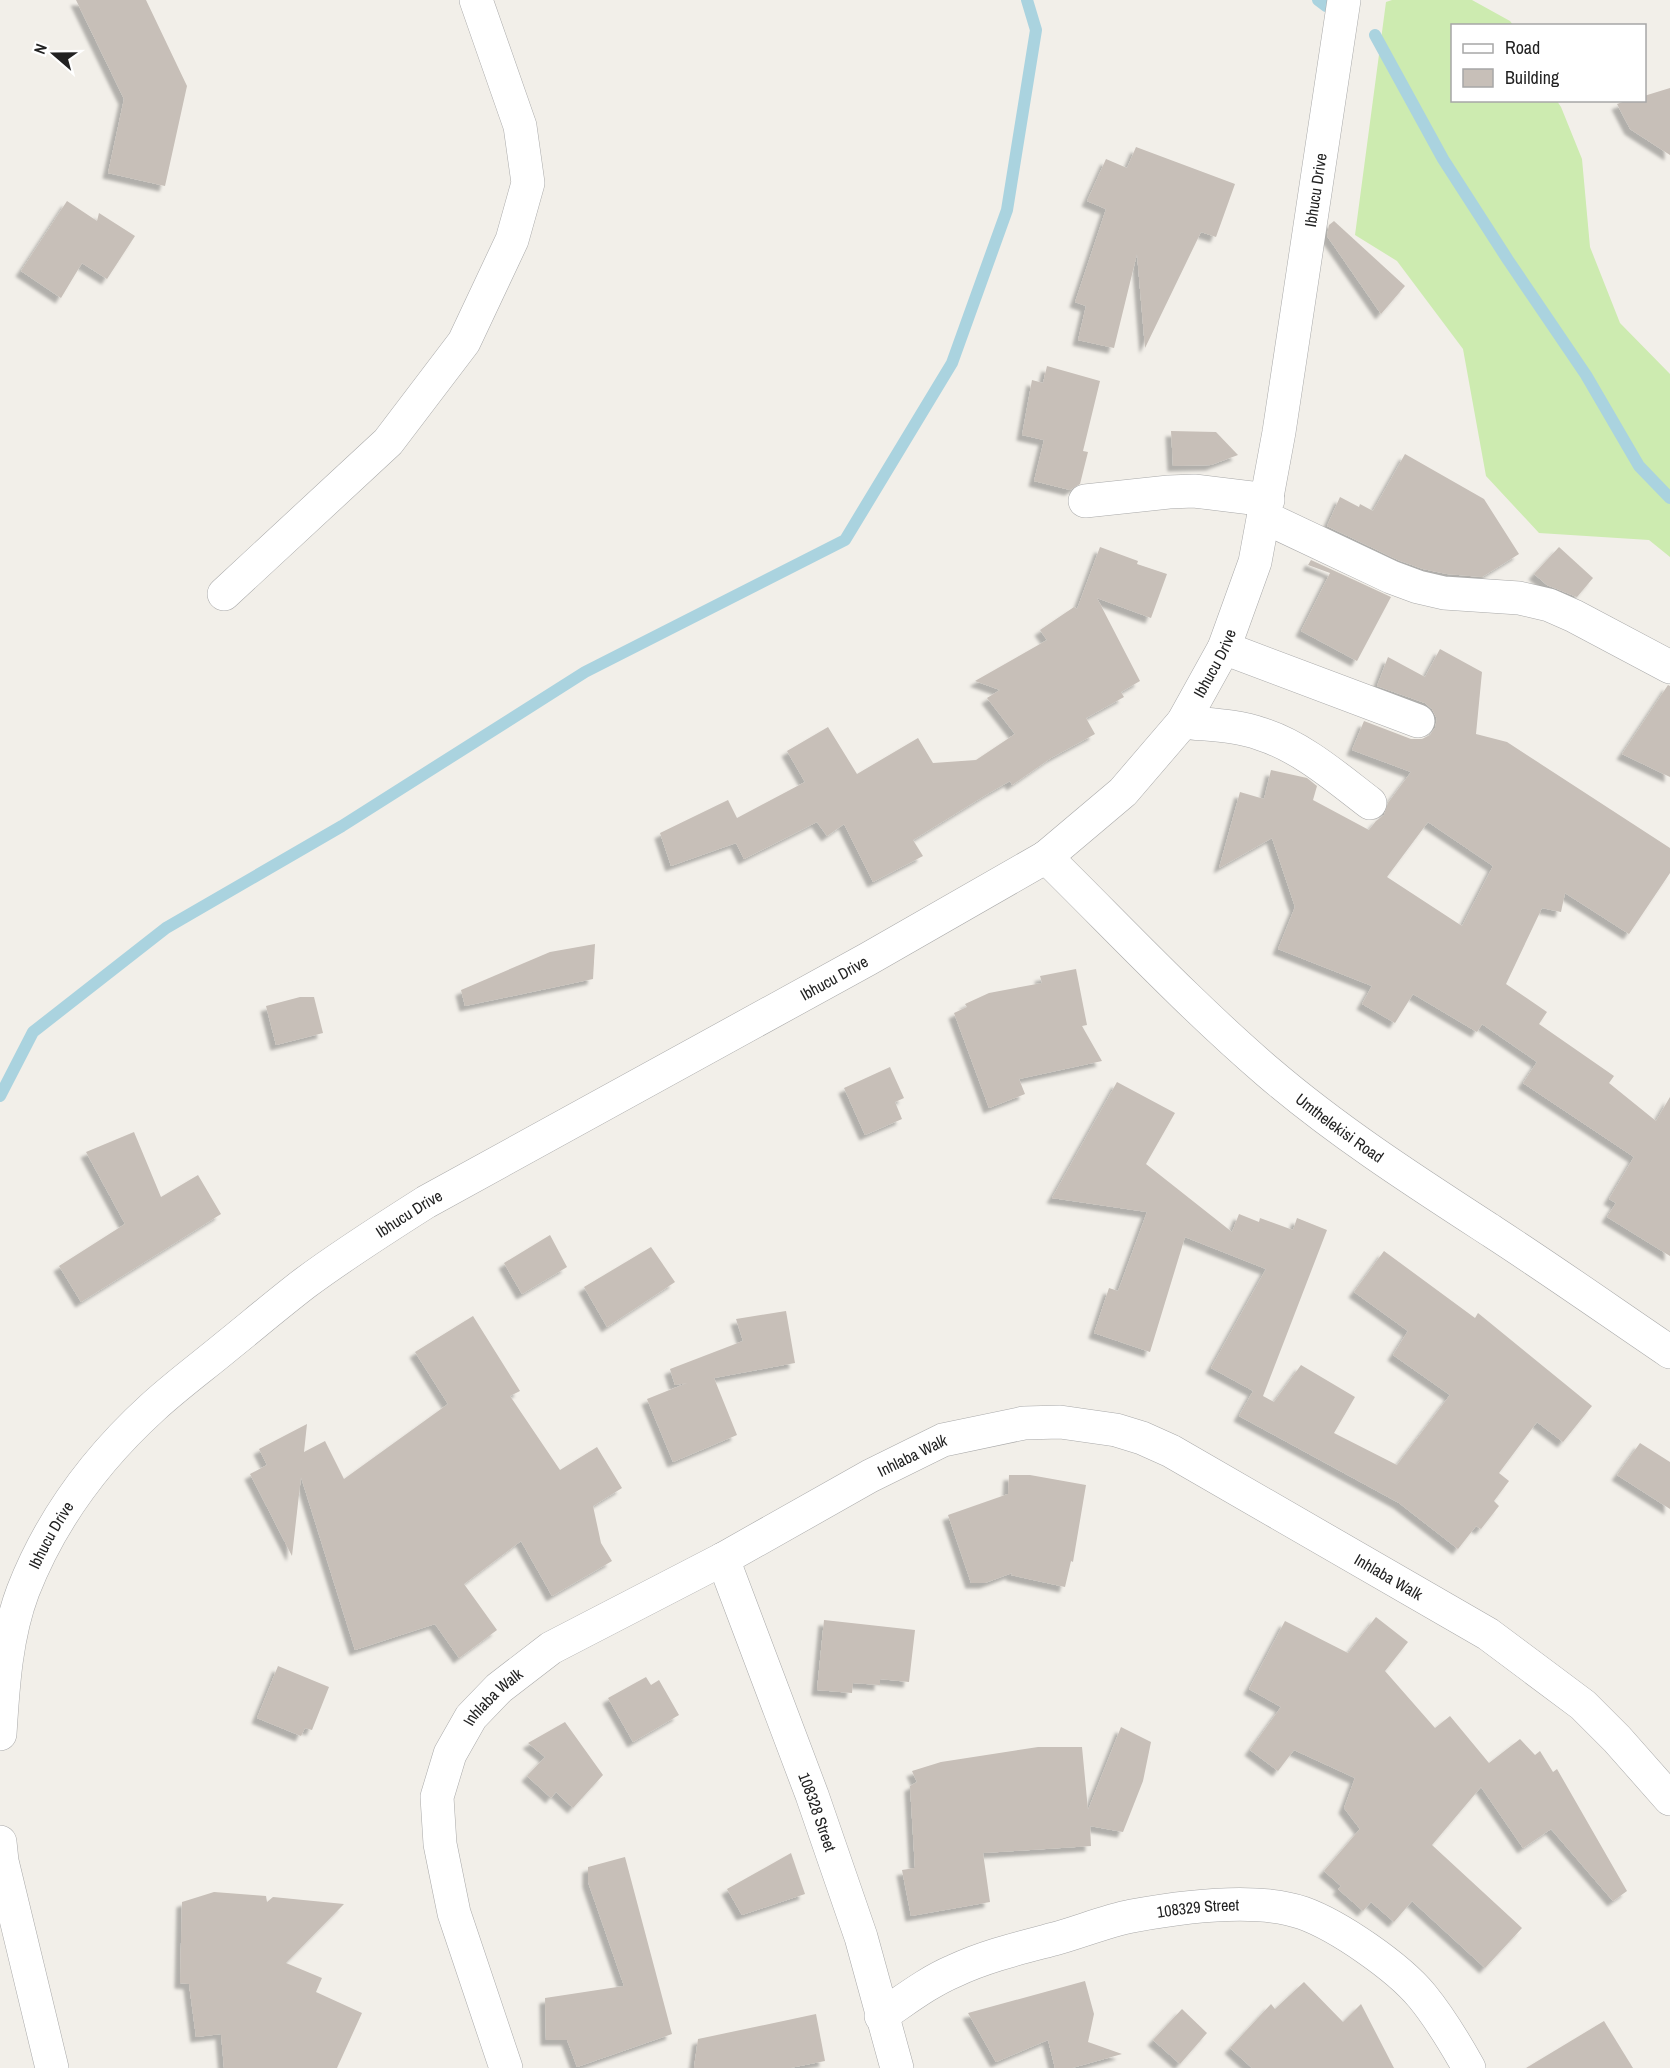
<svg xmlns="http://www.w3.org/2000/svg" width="1670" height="2068" viewBox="0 0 1670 2068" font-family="'Archivo Narrow',sans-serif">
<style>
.grass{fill:#cdebb0}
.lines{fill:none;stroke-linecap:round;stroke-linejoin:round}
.stream{stroke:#aad3df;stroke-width:12}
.building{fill:#c7bfb8;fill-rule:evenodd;filter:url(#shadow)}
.minor-casing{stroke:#a9a9a9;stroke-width:34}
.minor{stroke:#fff;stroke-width:33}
.labels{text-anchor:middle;stroke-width:6;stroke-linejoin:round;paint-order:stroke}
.street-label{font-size:16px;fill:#222;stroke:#fff}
</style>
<defs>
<filter id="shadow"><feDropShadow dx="-5.5" dy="5.5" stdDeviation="1.5" flood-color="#0004"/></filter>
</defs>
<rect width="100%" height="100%" fill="#f2efe9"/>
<!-- grass -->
<polygon class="grass" points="1392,0 1472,0 1510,21 1513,25 1452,26 1452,100 1557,101 1561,107 1582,159 1590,247 1620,323 1670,374 1670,557 1649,540 1539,533 1486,476 1463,349 1397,261 1355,235 1386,2"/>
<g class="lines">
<!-- stream -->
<g class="stream">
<polyline points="1318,0 1326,6"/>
<polyline points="1375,35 1443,159 1508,260 1586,375 1639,466 1670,498"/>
<polyline points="0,1096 33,1032 166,928 342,826 585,672 845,540 952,363 1007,210 1036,30 1027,0"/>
</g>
</g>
<!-- building -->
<g class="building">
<polygon points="76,0 146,0 187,86 165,186 108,173 124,99"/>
<polygon points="1670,88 1670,155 1630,129 1617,104 1628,100 1644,100 1644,96"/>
<polygon points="1136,147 1235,184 1216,237 1201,232 1145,348 1137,254 1114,348 1078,340 1086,306 1075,302 1106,209 1087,201 1106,159 1127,168"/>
<polygon points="67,201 97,221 99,213 135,236 107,279 82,263 61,298 21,271"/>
<polygon points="1334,221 1405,286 1381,314 1327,236 1329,225"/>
<polygon points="1047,366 1100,381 1083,451 1088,452 1080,484 1070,490 1034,481 1044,440 1022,435 1032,380 1043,383"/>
<polygon points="1171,431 1216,432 1238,455 1211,465 1173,466"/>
<polygon points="1405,454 1484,499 1519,554 1482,577 1447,574 1423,569 1398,560 1327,526 1340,497 1359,507 1360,504 1373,511"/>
<polygon points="1100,547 1138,561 1137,564 1167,574 1151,618 1097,598 1140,681 1121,692 1124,697 1086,718 1095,734 1051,758 1012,785 1010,781 989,793 913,840 923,856 873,882 844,824 827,836 817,822 744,859 736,843 671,866 660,833 728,800 737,818 805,782 787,751 828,727 857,774 918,738 933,763 976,760 1015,734 987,698 1000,690 975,681 1047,640 1040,630 1074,607 1077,609"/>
<polygon points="1559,547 1593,578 1577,597 1547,585 1534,574"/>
<polygon points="1311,560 1391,597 1357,661 1301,631 1330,573 1308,565"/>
<path d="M 1440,649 L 1482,672 L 1476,734 L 1507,742 L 1670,848 L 1670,873 L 1629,934 L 1565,893 L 1561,912 L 1542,908 L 1506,984 L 1547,1012 L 1539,1024 L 1614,1076 L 1609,1083 L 1656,1121 L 1670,1097 L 1670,1256 L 1607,1217 L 1616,1203 L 1609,1199 L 1634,1157 L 1523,1083 L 1537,1062 L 1482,1024 L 1477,1032 L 1413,994 L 1395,1023 L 1362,1004 L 1372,986 L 1278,949 L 1295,907 L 1272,838 L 1219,868 L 1240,792 L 1264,799 L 1271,770 L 1307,778 L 1317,786 L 1313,800 L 1369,830 L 1376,821 L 1384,815 L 1388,803 L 1411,772 L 1352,750 L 1364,721 L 1411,739 L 1422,739 L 1430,735 L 1435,728 L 1437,719 L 1432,709 L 1425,703 L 1377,686 L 1388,657 L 1425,677 ZM 1428,822 L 1493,866 L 1462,926 L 1387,877 Z"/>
<polygon points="1668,685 1670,686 1670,777 1622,754"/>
<polygon points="595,944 593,979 465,1006 461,990 550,952"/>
<polygon points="1076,969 1087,1025 1082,1026 1102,1061 1019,1079 1025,1094 989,1108 954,1013 967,1007 965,1004 989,993 1042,983 1040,976"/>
<polygon points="300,997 314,997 323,1033 276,1045 266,1006"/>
<polygon points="890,1067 904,1098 895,1102 902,1119 865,1135 844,1088"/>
<polygon points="1117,1082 1175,1113 1146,1164 1232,1232 1239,1214 1259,1222 1260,1218 1293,1230 1297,1218 1327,1230 1263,1396 1274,1402 1301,1365 1355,1397 1334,1433 1397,1465 1450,1395 1393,1355 1408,1331 1354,1292 1384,1251 1475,1318 1478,1313 1592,1406 1563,1442 1537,1422 1499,1473 1509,1481 1494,1501 1499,1506 1481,1529 1476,1526 1458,1549 1399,1503 1239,1416 1253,1391 1257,1393 1211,1368 1266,1269 1185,1237 1150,1352 1094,1333 1109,1288 1118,1291 1147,1212 1052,1198"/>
<polygon points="134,1132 161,1197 198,1175 221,1214 81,1302 59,1266 125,1224 86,1152"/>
<polygon points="550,1235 567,1267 522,1294 504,1263"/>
<polygon points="651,1247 675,1282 607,1327 584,1287"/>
<polygon points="786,1311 795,1363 714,1378 737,1435 673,1462 647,1399 687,1383 675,1385 670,1369 743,1341 736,1319"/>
<polygon points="473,1316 520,1391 510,1396 560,1470 597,1447 622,1488 593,1506 601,1543 612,1561 552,1596 521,1541 464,1584 497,1630 459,1658 435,1624 355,1650 301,1477 292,1556 250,1474 267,1465 259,1449 307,1424 304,1452 325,1441 344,1479 448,1404 415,1352"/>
<polygon points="1640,1443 1670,1462 1670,1509 1617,1475"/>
<polygon points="1009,1475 1030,1475 1086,1485 1073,1562 1071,1561 1065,1587 1011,1575 1012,1573 985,1583 971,1583 948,1515 1008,1494"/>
<polygon points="1376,1617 1408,1642 1385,1671 1435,1728 1450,1716 1489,1763 1520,1739 1535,1755 1540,1751 1553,1772 1557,1769 1627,1891 1613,1901 1551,1829 1523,1848 1481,1787 1432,1845 1522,1928 1485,1968 1412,1901 1394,1922 1371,1902 1363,1911 1338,1889 1341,1886 1324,1871 1360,1829 1344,1808 1355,1778 1294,1750 1278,1771 1250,1750 1281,1707 1249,1689 1285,1621 1348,1653"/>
<polygon points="824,1620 915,1630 909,1682 880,1679 880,1685 853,1683 852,1693 817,1690"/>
<polygon points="278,1666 329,1687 312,1730 305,1728 301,1736 257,1718"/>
<polygon points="646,1677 651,1685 659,1680 679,1715 633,1742 608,1698"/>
<polygon points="565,1722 603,1775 573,1808 556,1792 551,1798 527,1776 545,1757 528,1743"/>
<polygon points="1121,1727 1151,1742 1143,1781 1123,1832 1090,1826 1091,1846 983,1853 990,1902 911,1916 902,1870 915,1868 910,1786 917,1782 912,1771 941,1762 1038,1747 1082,1747 1088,1810"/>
<polygon points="791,1853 805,1894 742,1915 727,1889"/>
<polygon points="625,1857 672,2034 577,2067 567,2040 546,2040 545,1998 624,1986 588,1882 588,1867"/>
<polygon points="214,1892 266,1896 267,1902 273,1897 344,1904 286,1963 322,1978 316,1992 362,2013 337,2068 224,2068 221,2034 196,2037 189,1984 180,1983 182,1902"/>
<polygon points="1085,1981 1094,2014 1088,2042 1122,2054 1072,2068 1055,2068 1048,2040 996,2062 968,2013"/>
<polygon points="1304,1982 1343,2022 1361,2004 1394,2068 1252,2068 1230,2048 1271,2004 1275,2009"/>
<polygon points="1182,2009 1207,2033 1180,2064 1153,2040"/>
<polygon points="816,2014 825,2061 790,2068 694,2068 698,2039"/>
<polygon points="1604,2021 1633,2068 1526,2068"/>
</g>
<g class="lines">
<!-- minor casing -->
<g class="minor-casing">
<g id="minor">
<polyline points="1085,501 1169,492 1194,491 1268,500"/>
<polyline points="1264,517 1391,577 1418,587 1444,593 1519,598 1549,605 1574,616 1670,667"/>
<polyline points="224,594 388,442 464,342 512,240 528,183 520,126 476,0"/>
<polyline points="1224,648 1418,721"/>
<path d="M 1183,722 C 1209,725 1236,725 1261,734 C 1302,747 1336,777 1370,803"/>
<path id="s1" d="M 1046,857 C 1119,929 1190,1005 1268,1072 C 1338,1132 1416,1182 1493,1232 C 1553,1271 1611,1312 1670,1352"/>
<path id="s2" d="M 723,1559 L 812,1795 L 861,1937 L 897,2068"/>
<path id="s3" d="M 0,1734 C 3,1686 6,1636 23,1591 C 51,1519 97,1458 153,1407 C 177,1385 203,1366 227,1346 C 253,1325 279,1303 305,1283 C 344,1254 385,1228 426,1202 L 868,959 L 1046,857 L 1123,792 L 1183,722 L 1224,648 L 1255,562 L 1279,432 L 1344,0"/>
<polyline points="0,1842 2,1861 52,2068"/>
<path id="s4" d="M 881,2016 C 905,2000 928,1982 954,1971 C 986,1956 1020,1948 1054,1939 C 1080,1932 1106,1921 1132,1916 C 1181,1907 1257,1897 1303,1913 C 1339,1926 1398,1967 1422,1996 C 1440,2018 1455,2043 1469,2068"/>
<path id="s5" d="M 506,2068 L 454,1913 L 440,1844 L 437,1797 L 450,1754 L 471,1717 L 499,1688 L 551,1648 L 723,1559 L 870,1476 L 943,1440 L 1024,1423 L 1060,1422 L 1116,1430 L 1142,1438 L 1171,1451 L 1488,1634 L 1583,1705 L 1617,1739 L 1670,1799"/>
</g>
</g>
<!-- minor -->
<use href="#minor" class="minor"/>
</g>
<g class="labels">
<!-- street labels -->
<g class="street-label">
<text dy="6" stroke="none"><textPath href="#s3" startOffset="2170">Ibhucu Drive</textPath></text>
<text dy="6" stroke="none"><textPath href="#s3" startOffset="1684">Ibhucu Drive</textPath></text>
<text dy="6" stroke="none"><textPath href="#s3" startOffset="1180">Ibhucu Drive</textPath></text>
<text dy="6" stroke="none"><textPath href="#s1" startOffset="400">Umthelekisi Road</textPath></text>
<text dy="6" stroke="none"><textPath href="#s3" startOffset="694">Ibhucu Drive</textPath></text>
<text dy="6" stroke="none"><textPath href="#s5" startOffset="884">Inhlaba Walk</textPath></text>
<text dy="6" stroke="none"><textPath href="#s3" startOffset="208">Ibhucu Drive</textPath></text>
<text dy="6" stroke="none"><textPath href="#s5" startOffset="1404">Inhlaba Walk</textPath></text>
<text dy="6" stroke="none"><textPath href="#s5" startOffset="398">Inhlaba Walk</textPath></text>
<text dy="6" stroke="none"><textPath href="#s2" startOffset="270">108328 Street</textPath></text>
<text dy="6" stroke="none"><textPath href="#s4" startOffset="339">108329 Street</textPath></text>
</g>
</g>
<!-- legend -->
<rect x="1451" y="24" width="195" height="78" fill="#ffffff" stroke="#a7a7a7" stroke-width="1.5"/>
<rect x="1463" y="44" width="30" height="9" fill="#ffffff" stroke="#a7a7a7" stroke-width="1.5"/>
<text x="1505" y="54" font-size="18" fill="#222222">Road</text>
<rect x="1463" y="69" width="30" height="18" fill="#c7bfb8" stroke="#a7a7a7" stroke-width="1.5"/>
<text x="1505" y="84" font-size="18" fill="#222222">Building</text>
<!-- north arrow -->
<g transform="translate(54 54) rotate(290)" stroke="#ffffff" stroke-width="4.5" paint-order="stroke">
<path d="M0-4.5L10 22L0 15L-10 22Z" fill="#222222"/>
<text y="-9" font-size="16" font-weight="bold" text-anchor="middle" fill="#222222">N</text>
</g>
</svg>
